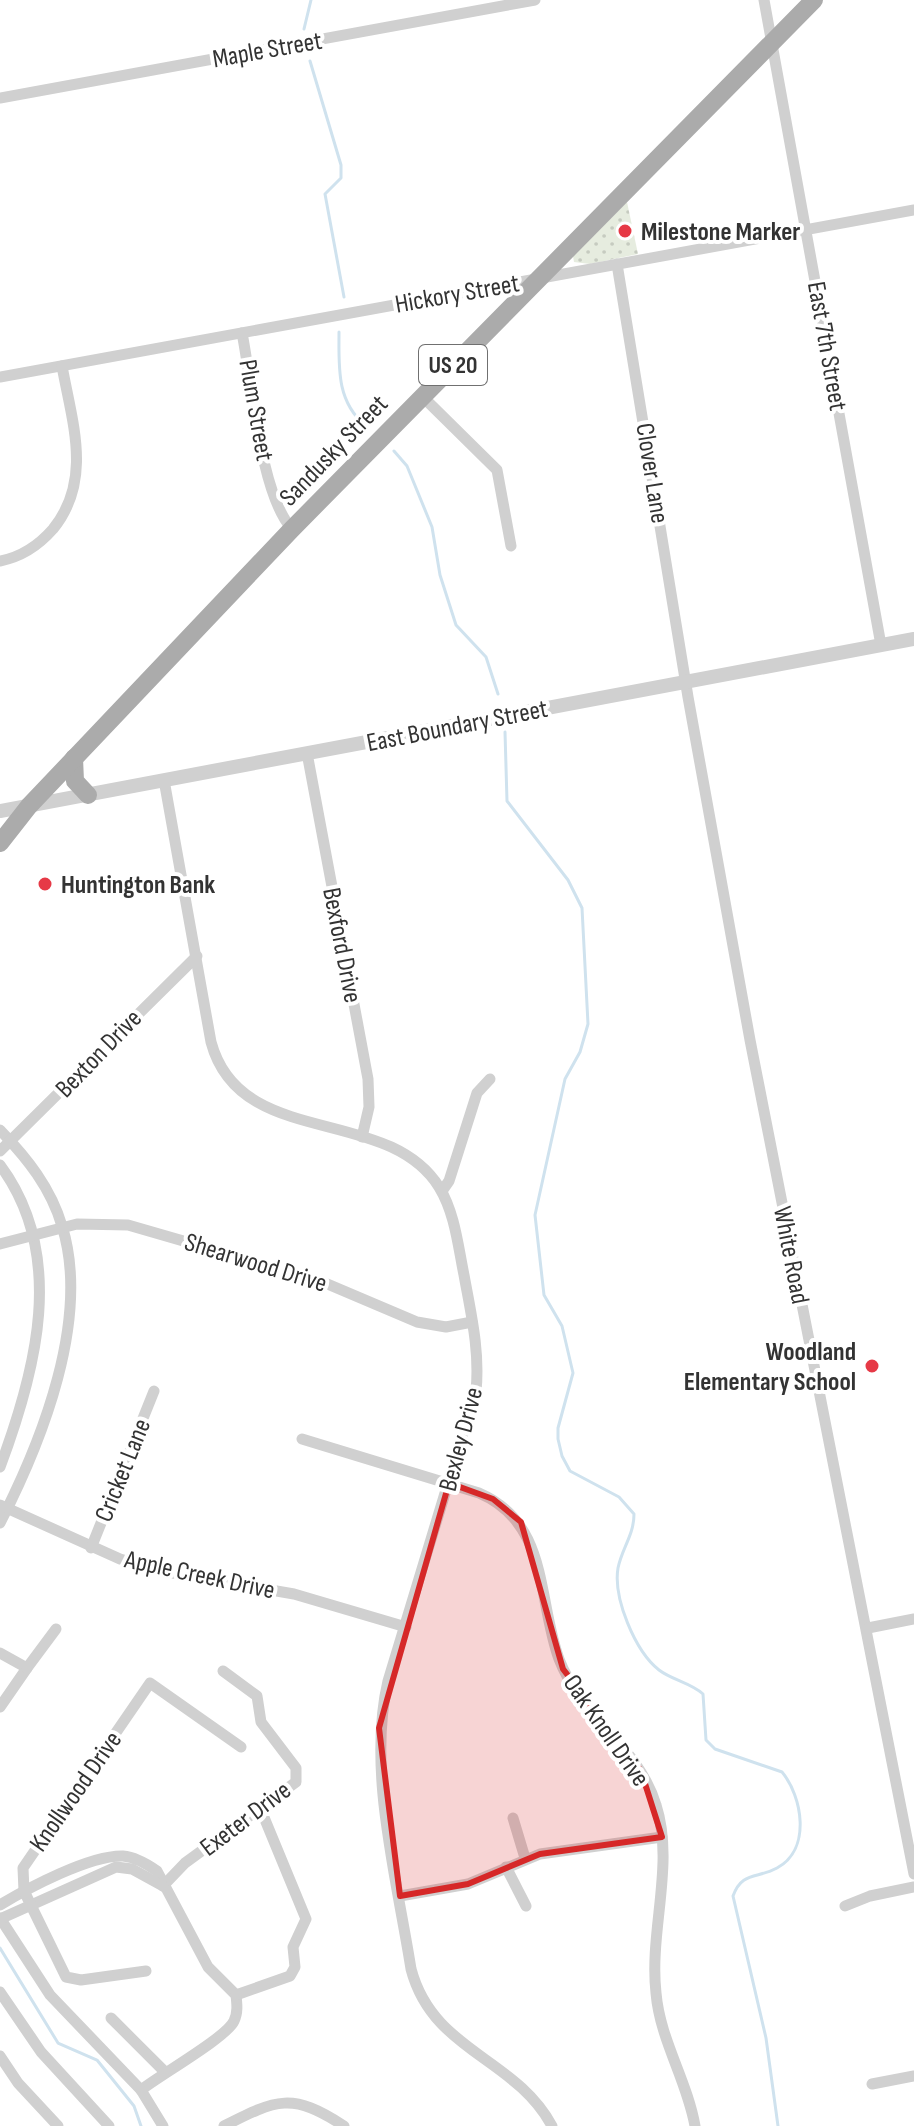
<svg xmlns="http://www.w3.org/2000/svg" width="914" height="2126" viewBox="0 0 914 2126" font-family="'Sofia Sans Condensed',sans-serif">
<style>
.park{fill:url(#park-dots)}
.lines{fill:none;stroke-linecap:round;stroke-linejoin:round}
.stream{stroke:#cfe2ee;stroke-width:3}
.minor{stroke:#d0d0d0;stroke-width:11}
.tertiary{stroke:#d0d0d0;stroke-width:14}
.primary{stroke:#ababab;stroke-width:18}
.marked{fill:#d62828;fill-opacity:0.2;stroke:#d62828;stroke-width:6;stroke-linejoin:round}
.poi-dot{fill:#e63946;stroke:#fff;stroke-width:3}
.labels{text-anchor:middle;stroke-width:8;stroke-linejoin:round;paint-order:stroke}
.shield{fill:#fff;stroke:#707070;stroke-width:2}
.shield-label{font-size:24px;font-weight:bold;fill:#333}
.street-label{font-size:26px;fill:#333;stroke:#fff}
.poi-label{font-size:26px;font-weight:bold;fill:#333;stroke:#fff;text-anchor:start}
</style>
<defs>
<pattern id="park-dots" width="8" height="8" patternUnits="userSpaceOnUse" patternTransform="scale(2)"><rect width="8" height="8" fill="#e6ecdf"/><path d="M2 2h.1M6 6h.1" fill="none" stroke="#c6cbc0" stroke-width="1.8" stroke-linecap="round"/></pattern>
</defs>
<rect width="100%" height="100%" fill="#fff"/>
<!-- park -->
<polygon class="park" points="627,202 638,254 590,264 574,262 573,256"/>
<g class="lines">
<!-- stream -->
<g class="stream">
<polyline points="304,29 311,0"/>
<polyline points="310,61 341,165 341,178 325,194 344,297"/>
<path d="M 339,332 C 339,366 336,401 365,425"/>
<polyline points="394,451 407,466 432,527 440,575 456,625 486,657 498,694"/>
<path d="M 505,732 L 507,801 L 568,880 L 582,908 L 588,1024 L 580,1052 L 565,1079 L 535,1215 L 544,1295 L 562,1326 L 573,1373 L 558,1428 L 558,1439 L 562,1456 L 570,1471 L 619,1497 L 634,1514 C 634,1535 622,1548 618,1568 C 613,1598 635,1651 659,1670 C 672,1680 691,1683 703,1694 L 706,1740 L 715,1749 L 782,1772 C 802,1796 812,1849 777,1868 C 757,1879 742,1871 733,1896 L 766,2038 L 778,2126"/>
<polyline points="0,1948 58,2043 97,2060 134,2106 141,2126"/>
</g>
<!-- minor -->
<g class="minor">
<polyline points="764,0 881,645"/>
<polyline points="0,98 535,0"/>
<polyline points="617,264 688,697 750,1040 914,1874"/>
<path d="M 242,333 C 252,382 260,494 292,529"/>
<polyline points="0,377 914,210"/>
<polyline points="422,396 497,470 511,546"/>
<path d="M 0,561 C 21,557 39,545 53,529 C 93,480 72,422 62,366"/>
<polyline points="307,753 368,1079 369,1107 362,1137"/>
<path d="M 164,780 L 211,1042 C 240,1150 387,1104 439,1187 C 455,1213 458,1246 464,1275 C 471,1314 480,1351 476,1391 L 388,1681 C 367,1770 397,1879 411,1969 C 433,2052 515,2057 552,2126"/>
<path d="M 0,1130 C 27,1158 51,1188 62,1226 C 91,1318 42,1441 0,1523"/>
<polyline points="0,1151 197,956"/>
<path d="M 0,1165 C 67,1255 36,1371 0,1467"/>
<polyline points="442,1191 449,1181 477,1093 490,1079"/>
<polyline points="0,1244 77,1224 128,1225 318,1280 417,1322 446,1327 472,1322"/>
<path d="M 302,1439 L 479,1493 C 549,1523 537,1598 559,1659 C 580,1715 639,1747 656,1805 C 675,1864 649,1931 656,1993 C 660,2040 687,2080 695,2126"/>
<polyline points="0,1505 120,1559 161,1571 294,1594 406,1627"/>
<polyline points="91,1548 154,1391"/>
<polyline points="868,1628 914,1619"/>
<polyline points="0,1653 27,1668 0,1707"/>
<polyline points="27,1668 56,1629"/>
<polyline points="513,1818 525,1858"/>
<polyline points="506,1867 526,1906"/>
<polyline points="163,1886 185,1863 296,1782 296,1768 261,1722 257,1696 223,1671"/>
<polyline points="400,1896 468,1884 540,1854 662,1837"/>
<path d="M 0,1905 C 28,1888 90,1855 123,1856 C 135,1857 147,1864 157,1871 L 208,1967 L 236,1995 C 237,2004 238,2013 234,2021 C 227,2037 160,2075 141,2090"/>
<polyline points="845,1906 870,1896 914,1887"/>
<polyline points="0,1918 50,1995 141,2090 163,2126"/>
<polyline points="0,1919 116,1867 132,1869 163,1886"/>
<polyline points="146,1971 81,1980 66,1977 24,1891 23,1868 150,1683 241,1747"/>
<polyline points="0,1992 41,2052 109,2126"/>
<polyline points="236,1995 290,1976 295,1967 293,1947 306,1919 261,1810"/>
<polyline points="111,2018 165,2072"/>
<polyline points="0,2056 18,2083 58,2126"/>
<polyline points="872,2084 914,2076"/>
<path d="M 224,2126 C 277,2099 292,2092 344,2126"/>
</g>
<!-- tertiary -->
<polyline class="tertiary" points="0,811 914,639"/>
<!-- primary -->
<g class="primary">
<polyline points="74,758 75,781 88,795"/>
<polyline points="0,843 29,806 292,529 814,0"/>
</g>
</g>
<!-- marked area -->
<path class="marked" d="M 449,1483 L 493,1499 L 521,1522 L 563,1669 L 641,1771 L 662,1837 L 540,1854 L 468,1884 L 400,1896 L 379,1728 Z"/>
<!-- markers -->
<g class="poi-dot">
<circle cx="625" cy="231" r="8"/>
<circle cx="45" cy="884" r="8"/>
<circle cx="872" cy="1366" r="8"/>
</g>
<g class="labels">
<!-- shield labels -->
<rect class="shield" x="419" y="345" width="68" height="40" rx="6"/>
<g class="shield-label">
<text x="453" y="373">US 20</text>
</g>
<!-- street labels -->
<g class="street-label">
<text transform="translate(267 49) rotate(-10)" y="9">Maple Street</text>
<text transform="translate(457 293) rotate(-10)" y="9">Hickory Street</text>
<text transform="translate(828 346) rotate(80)" y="9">East 7th Street</text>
<text transform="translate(257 410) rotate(80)" y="9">Plum Street</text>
<text transform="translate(333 450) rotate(-46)" y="9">Sandusky Street</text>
<text transform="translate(653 473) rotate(81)" y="9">Clover Lane</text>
<text transform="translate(457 725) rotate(-11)" y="9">East Boundary Street</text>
<text transform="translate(343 945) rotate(79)" y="9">Bexford Drive</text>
<text transform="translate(98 1053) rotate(-46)" y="9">Bexton Drive</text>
<text transform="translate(792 1255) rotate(79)" y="9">White Road</text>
<text transform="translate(256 1262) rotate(17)" y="9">Shearwood Drive</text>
<text transform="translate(460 1439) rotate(-75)" y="9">Bexley Drive</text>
<text transform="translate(122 1470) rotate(-68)" y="9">Cricket Lane</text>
<text transform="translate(200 1574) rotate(12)" y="9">Apple Creek Drive</text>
<text transform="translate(607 1730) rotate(55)" y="9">Oak Knoll Drive</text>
<text transform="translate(75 1791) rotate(-55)" y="9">Knollwood Drive</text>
<text transform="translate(245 1818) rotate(-37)" y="9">Exeter Drive</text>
</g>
<!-- poi labels -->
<g class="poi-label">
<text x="641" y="240">Milestone Marker</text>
<text x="61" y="893">Huntington Bank</text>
<text x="856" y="1360" text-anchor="end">Woodland<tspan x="856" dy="30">Elementary School</tspan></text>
</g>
</g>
</svg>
